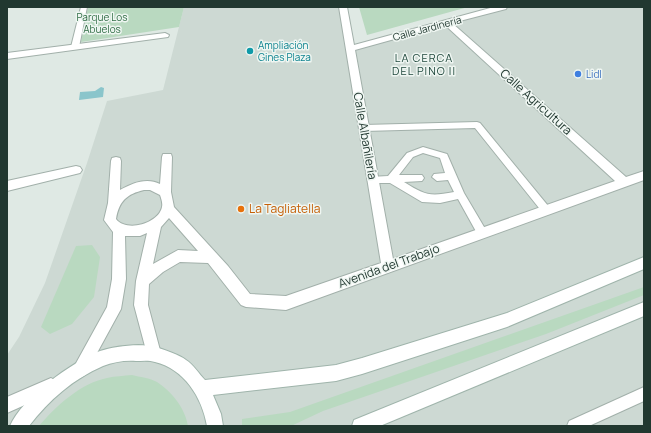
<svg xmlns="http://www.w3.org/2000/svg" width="651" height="433" viewBox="0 0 651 433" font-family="Manrope,sans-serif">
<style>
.built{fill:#cdd9d3}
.green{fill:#b9d9c0}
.water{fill:#8ac5cb}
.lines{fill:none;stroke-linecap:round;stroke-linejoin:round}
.lane-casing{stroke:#a2b0aa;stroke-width:2}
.street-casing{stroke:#a2b0aa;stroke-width:2}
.secondary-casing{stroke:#9fb4ab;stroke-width:2}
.lane{fill:#fff;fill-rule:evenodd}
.street{fill:#fff;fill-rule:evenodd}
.secondary{fill:#fff;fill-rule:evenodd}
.culture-dot{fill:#0f9aa8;stroke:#eff6f2;stroke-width:1.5}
.shop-dot{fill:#3f7fe0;stroke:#eff6f2;stroke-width:1.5}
.food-dot{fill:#e8710a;stroke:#eff6f2;stroke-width:1.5}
.labels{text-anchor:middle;stroke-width:3;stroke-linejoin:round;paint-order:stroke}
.far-park-label{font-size:10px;fill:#2e6c43;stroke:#eff6f2}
.far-street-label{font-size:10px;fill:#213830;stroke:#eff6f2}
.far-culture-label{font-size:10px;fill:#0d838f;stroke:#eff6f2;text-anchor:start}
.far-shop-label{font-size:10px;fill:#366cbe;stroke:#eff6f2;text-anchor:start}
.far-neighbourhood-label{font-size:11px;letter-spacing:1px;fill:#1f483c;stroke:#eff6f2}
.street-label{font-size:12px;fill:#213830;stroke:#eff6f2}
.food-label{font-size:12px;fill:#c56008;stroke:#eff6f2;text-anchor:start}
</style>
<rect width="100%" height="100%" fill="#dfe9e4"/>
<!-- built -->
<polygon class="built" points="184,7 344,7 350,49 494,7 644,7 644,426 7,426 7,355 19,337 45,283 87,163 107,101 163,90"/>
<!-- green -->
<g class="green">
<polygon points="88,7 184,7 179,27 81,42"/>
<polygon points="359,7 468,7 367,35"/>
<polygon points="92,245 100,257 94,297 72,324 50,334 41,327 76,246"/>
<polygon points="644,287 644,295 546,334 323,411 291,426 242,426 242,419 290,412"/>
<path d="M 132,375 C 140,377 150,378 157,382 C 172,392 185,408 188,426 L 39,426 C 56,406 81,383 107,378 C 115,376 124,376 132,375 Z"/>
</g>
<!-- water -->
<polygon class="water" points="101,87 104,88 103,97 79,100 80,92 95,91"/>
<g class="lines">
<!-- lane casing -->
<g class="lane-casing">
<g id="lane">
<polygon points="81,7 87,7 79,47 75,49 71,47"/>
<polygon points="477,122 480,123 549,207 551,210 549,213 546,214 543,213 475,128 364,131 360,128 364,125"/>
<path d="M 423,147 L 447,154 L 464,193 L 487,232 L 486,235 L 482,236 L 478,235 L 458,199 L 440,203 L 422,202 L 390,183 L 370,183 L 368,180 L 370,177 L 388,176 L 407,153 ZM 423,153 L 440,158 L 445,173 L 434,174 L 432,177 L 437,181 L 448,180 L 454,192 C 429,197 425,195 404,182 L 422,181 L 424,178 L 422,175 L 399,175 L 413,157 Z"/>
<polygon points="644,387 644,401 589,426 567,426 569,421"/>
</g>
</g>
<!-- street casing -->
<g class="street-casing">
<g id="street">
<path d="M 339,7 L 347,7 L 354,45 L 494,7 L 507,7 L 506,9 L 452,23 L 626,177 L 644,171 L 644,180 L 286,310 L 246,307 L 241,305 L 208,263 L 180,262 L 163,272 L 149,284 L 148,305 L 161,354 L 159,359 L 154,361 L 149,359 L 147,354 L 134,305 L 136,281 L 147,233 L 140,236 L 125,236 L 126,279 L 121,309 L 85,375 L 80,378 L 75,375 L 72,370 L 75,365 L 107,307 L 112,279 L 113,232 L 104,220 L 108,203 L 111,161 L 112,158 L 116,157 L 120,158 L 121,161 L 120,190 C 132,183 147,177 160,184 L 162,157 L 163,154 L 171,154 L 172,157 L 171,192 L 174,207 L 228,266 L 250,294 L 286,296 L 381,263 ZM 445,25 L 615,181 L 393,259 L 355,50 ZM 144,190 L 150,190 L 160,195 C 161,198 163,203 162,207 C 159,223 127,233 116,219 C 119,201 127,194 144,190 ZM 169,218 L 198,251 L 178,250 L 153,264 L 161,227 Z"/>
<polygon points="165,33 169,35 168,37 7,59 7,53"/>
<polygon points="76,166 80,167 82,170 80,173 7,191 7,181"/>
<polygon points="51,378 56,381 59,386 56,391 7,413 7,397"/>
</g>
</g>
<!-- secondary casing -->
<g class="secondary-casing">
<g id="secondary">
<path d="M 644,257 L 644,269 L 507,327 L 362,374 L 336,381 L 213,395 L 221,414 L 223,426 L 207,426 C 202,397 184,369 155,362 C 149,360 142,361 136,361 C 126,360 113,362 103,366 C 73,379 49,400 29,426 L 10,426 C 22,398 72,362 100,351 C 114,346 141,343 155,347 C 163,349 180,355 186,360 C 193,364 199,374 205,380 L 336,365 L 362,358 L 507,313 Z"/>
<polygon points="644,302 644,316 380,426 352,426 354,420"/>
</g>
</g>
<!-- lane -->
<use href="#lane" class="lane"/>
<!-- street -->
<use href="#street" class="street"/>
<!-- secondary -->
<use href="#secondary" class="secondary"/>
</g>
<!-- markers -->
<circle class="culture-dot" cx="250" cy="51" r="4"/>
<circle class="shop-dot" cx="578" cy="74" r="4"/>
<circle class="food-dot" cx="241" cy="209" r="4"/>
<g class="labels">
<!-- far-park labels -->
<g class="far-park-label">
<text x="102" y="21">Parque Los<tspan x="102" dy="12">Abuelos</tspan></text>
</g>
<!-- far-street labels -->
<g class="far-street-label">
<text transform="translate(427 28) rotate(-15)" y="4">Calle Jardinería</text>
</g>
<!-- far-culture labels -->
<g class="far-culture-label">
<text x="258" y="49">Ampliación<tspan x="258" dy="12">Gines Plaza</tspan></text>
</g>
<!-- far-shop labels -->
<g class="far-shop-label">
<text x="586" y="78">Lidl</text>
</g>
<!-- far-neighbourhood labels -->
<g class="far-neighbourhood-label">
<text x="424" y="62">LA CERCA<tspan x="424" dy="13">DEL PINO II</tspan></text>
</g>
<!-- street labels -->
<g class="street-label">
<text transform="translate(536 102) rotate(42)" y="4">Calle Agricultura</text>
<text transform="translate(365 136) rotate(80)" y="4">Calle Albañilería</text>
<text transform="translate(389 266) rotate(-20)" y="4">Avenida del Trabajo</text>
</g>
<!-- food labels -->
<g class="food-label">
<text x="249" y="213">La Tagliatella</text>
</g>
</g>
<!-- border -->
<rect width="651" height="433" fill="none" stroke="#213830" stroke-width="16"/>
</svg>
